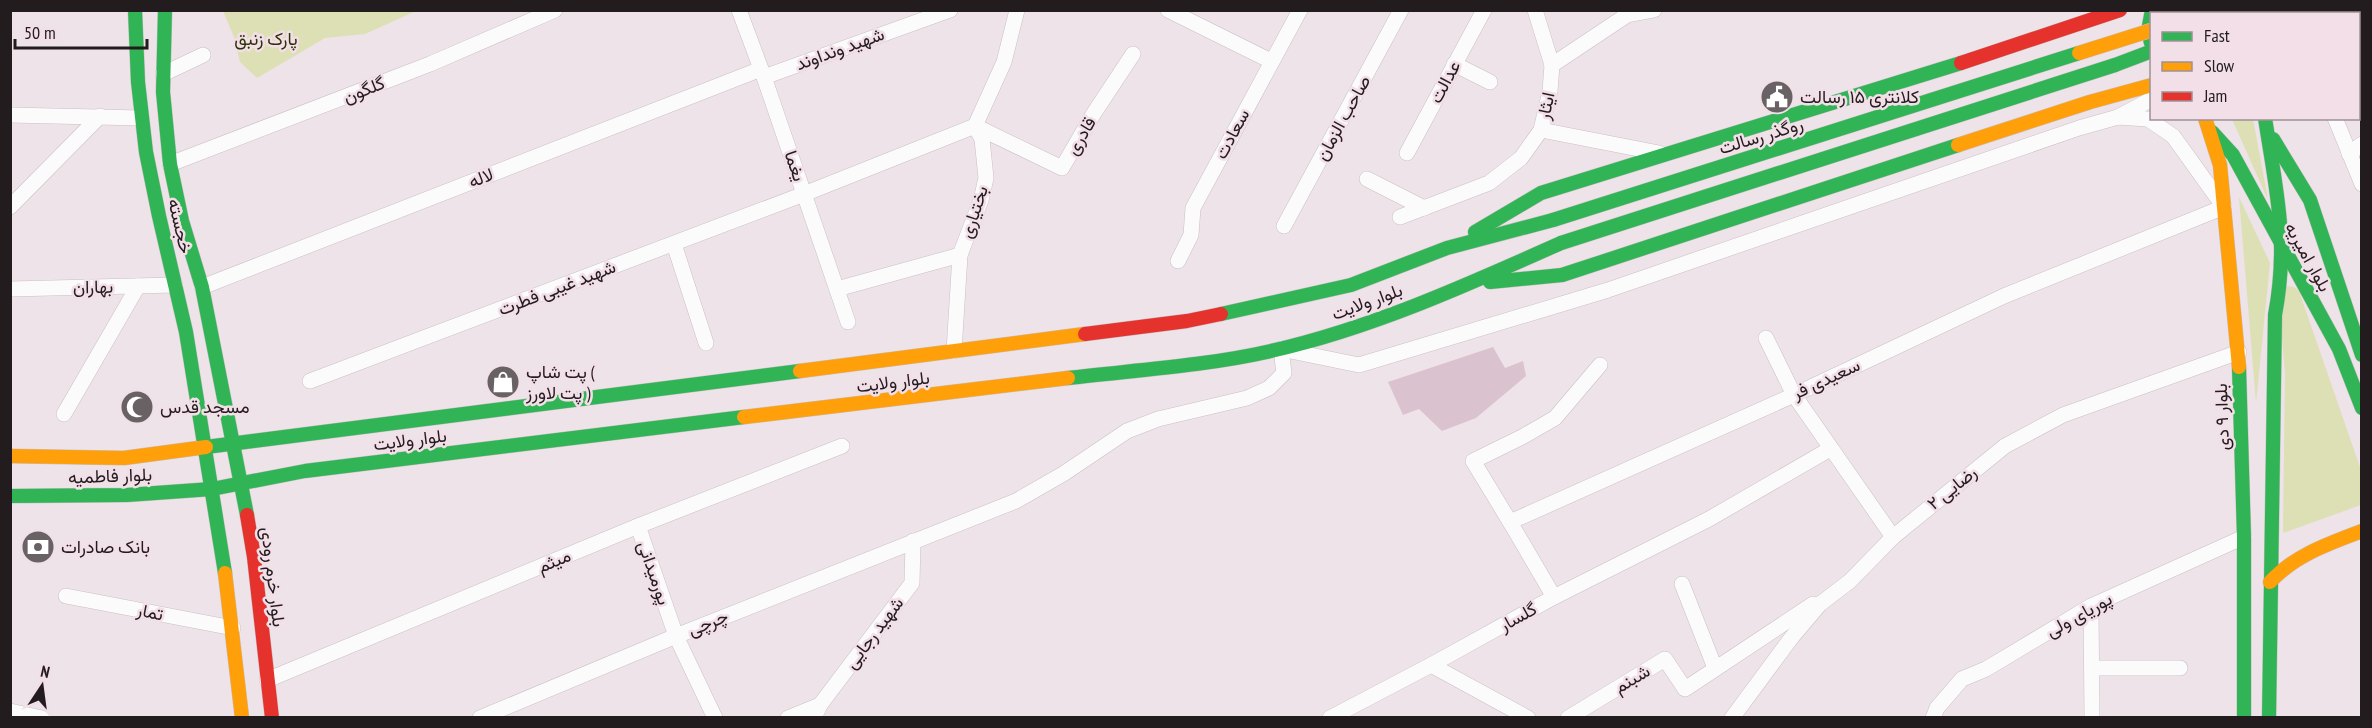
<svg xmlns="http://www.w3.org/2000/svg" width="2372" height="728" viewBox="0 0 2372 728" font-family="'PT Sans Narrow',Vazirmatn,sans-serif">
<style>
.green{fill:#dddfb5}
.building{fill:#dac3ce}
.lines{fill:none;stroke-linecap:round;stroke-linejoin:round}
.street-casing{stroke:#c8c0c4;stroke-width:16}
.fast-casing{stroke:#c8c0c4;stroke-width:15}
.slow-casing{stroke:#c8c0c4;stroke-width:15}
.jam-casing{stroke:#c8c0c4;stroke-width:15}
.street{stroke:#fcfbfc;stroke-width:15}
.fast{stroke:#30b455;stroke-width:14}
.slow{stroke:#ff9f0a;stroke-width:14}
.jam{stroke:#e5322d;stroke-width:14}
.fast-bridge-casing{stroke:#c8c3c6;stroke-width:15;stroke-linecap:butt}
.slow-bridge-casing{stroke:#c8c3c6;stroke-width:15;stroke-linecap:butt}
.fast-bridge{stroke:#30b455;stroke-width:14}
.slow-bridge{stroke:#ff9f0a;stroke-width:14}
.labels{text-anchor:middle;stroke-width:5;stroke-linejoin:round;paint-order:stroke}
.park-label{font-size:18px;fill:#2e3307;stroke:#f2dfe7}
.street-label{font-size:18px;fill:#221c1f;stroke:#f2dfe7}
.poi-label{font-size:18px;fill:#221c1f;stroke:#f2dfe7;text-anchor:start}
</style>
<rect width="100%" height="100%" fill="#eee3e8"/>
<!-- green -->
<g class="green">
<polygon points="223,11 416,11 365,34 325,38 257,78 240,62 234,37"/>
<polygon points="2232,119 2253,119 2268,200"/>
<polygon points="2239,197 2270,263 2256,403"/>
<polygon points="2288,286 2294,287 2299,291 2362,473 2361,505 2283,533 2285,373 2278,294"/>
</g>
<!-- building -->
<polygon class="building" points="1493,347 1505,368 1523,361 1526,376 1476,418 1442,431 1419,409 1403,415 1388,382"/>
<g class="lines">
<!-- street casing -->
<g class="street-casing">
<g id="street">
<polyline points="739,10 764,77 848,322"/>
<polyline points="1168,10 1271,61"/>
<polyline points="1535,10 1552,65"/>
<polyline points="2358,42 2362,40"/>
<polyline points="1454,64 1490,82"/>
<polyline points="163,74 203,55"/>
<polyline points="764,77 950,10"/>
<polyline points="10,115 141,118"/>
<polyline points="2118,117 2152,99"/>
<polyline points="2335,118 2362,184"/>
<polyline points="1541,130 1659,153"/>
<polyline points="1407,153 1484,10"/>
<polyline points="2349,154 2362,144"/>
<polyline points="170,164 430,64 555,10"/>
<polyline points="1367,179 1424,208"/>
<polyline points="10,207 100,116"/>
<polyline points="1400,217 1489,183 1521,158 1541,130 1550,91 1552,65 1627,15 1654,10"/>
<polyline points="1284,226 1401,10"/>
<polyline points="674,244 706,343"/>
<polyline points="1178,261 1191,235 1193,208 1300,10"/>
<polyline points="202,287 761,69"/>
<polyline points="10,289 175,285"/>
<polyline points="837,289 960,255"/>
<polyline points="1766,338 1794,395 1893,537"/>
<polyline points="954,351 960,255 981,200 986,178 982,139 975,126 1004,62 1017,10"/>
<polyline points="310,381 804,194 975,126 1062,168 1094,113 1133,54"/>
<polyline points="64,414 138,286"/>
<polyline points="1510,522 1473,461 1522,437 1555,418 1600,365"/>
<polyline points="638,526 676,636 715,718"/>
<polyline points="1682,584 1715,668"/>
<polyline points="66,596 233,628"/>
<polyline points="2091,606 2092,718"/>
<polyline points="1431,665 1528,718"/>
<polyline points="2092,668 2180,668"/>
<polyline points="267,680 638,526 842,446"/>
<polyline points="10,711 42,718"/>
<polyline points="480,718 676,636 1016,501 1063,474 1127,431 1158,419 1247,398 1269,388 1284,373 1281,349 1359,365 1608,290 2079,128 2118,117 2148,119 2173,136 2224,207 2004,296 1794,395 1510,522 1554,597"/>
<polyline points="788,718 820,705"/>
<polyline points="814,718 820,705 912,583 913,541"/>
<polyline points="1330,718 1431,665 1554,597 1709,519 1830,449"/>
<polyline points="1568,718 1665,659 1685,689 1813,604"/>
<polyline points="1732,718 1792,637 1820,604 1850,581 1893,537 2005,446 2063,415 2239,352"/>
<polyline points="1933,718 1937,708 1962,679 1986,669 2091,606 2244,537"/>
</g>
</g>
<!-- fast casing -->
<g class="fast-casing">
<g id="fast">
<polyline points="135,10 138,82 146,152 159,216 186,332 225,573"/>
<polyline points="165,10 163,92 170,164 182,221 202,287 247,515"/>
<polyline points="2265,10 2266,14"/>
<polyline points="2197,14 2205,10"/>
<polyline points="2245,14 2252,10"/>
<polyline points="2316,14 2321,10"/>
<polyline points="2151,43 2148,31 2152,10"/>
<polyline points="2115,65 2152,51"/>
<path d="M 2265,118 C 2276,190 2289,241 2275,315 L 2269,718"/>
<polyline points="2212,132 2233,155 2339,349 2362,408"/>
<polyline points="2273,139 2310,200 2362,355"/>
<polyline points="1475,232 1541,193 1961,63"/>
<polyline points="1490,282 1562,275 1958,145"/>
<polyline points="1221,314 1351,285 1447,248 1553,220"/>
<polyline points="2239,367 2244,537 2244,718"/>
<path d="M 1068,378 C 1136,370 1205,366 1271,351 C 1372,328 1467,285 1561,243"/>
<polyline points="206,447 800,371"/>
<polyline points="10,496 127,495 212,489 305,471 744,417"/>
</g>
</g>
<!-- slow casing -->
<g class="slow-casing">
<g id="slow">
<polyline points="2205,118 2220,165 2239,367"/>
<polyline points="1958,145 2090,102 2152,85"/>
<polyline points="800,371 1085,334"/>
<polyline points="744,417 1068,378"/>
<polyline points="10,456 124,458 206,447"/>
<polyline points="225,573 242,718"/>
<path d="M 2270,582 C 2295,555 2328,544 2362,531"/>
</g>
</g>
<!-- jam casing -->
<g class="jam-casing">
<g id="jam">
<polyline points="1961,63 2120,10"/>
<polyline points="1085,334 1187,321 1221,314"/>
<polyline points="247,515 254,557 272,718"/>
</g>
</g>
<!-- street -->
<use href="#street" class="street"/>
<!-- fast -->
<use href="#fast" class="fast"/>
<!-- slow -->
<use href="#slow" class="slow"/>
<!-- jam -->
<use href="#jam" class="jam"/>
<!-- fast-bridge casing -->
<g class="fast-bridge-casing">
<g id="fast-bridge">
<polyline points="1553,220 2079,53"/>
<polyline points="1561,243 2115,65"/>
</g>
</g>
<!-- slow-bridge casing -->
<g class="slow-bridge-casing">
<polyline id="slow-bridge" points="2079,53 2152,30"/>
</g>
<!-- fast-bridge -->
<use href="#fast-bridge" class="fast-bridge"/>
<!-- slow-bridge -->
<use href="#slow-bridge" class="slow-bridge"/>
</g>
<!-- icons -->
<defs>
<g id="civic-disc" transform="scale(1.725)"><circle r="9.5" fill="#696265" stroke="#f2dfe7"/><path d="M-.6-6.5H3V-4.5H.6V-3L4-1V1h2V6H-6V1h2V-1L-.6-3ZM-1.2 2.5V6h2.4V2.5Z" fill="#fff"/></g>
<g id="shop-disc" transform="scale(1.725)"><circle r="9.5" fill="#696265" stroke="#f2dfe7"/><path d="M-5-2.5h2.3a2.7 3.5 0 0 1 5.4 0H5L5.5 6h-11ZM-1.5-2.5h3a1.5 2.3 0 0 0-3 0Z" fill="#fff"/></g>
<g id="mosque-disc" transform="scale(1.725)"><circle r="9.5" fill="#696265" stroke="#f2dfe7"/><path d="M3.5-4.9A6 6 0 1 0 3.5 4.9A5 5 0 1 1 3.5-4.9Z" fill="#fff"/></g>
<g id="bank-disc" transform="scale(1.725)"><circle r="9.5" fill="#696265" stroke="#f2dfe7"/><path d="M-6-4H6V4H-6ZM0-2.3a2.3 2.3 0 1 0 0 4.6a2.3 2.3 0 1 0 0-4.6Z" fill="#fff"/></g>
</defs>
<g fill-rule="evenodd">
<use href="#civic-disc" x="1777" y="97"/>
<use href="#shop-disc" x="503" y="382"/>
<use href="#mosque-disc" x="137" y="407"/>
<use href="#bank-disc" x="38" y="547"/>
</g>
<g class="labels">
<!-- park labels -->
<g class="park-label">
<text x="266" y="45">پارک زنبق</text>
</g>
<!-- street labels -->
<g class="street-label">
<text transform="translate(840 49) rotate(-20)" y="6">شهید ونداوند</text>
<text transform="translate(1445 82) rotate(-62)" y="6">عدالت</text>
<text transform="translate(364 90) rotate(-22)" y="6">گلگون</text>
<text transform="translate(1546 106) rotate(-78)" y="6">ایثار</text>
<text transform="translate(1343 118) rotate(-61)" y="6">صاحب الزمان</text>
<text transform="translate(1232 134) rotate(-62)" y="6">سعادت</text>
<text transform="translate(1081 136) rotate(-59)" y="6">قادری</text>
<text transform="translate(1761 136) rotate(-17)" y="6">روگذر رسالت</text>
<text transform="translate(795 166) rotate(71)" y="6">یغما</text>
<text transform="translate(481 178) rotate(-21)" y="6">لاله</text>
<text transform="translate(974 212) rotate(-72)" y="6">بختیاری</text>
<text transform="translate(180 226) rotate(77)" y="6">خجسته</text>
<text transform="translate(2308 257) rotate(61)" y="6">بلوار امیریه</text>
<text transform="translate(93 287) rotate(-1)" y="6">بهاران</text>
<text transform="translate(557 288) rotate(-21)" y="6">شهید غیبی فطرت</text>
<text transform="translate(1367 302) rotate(-20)" y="6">بلوار ولایت</text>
<text transform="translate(1826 379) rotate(-25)" y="6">سعیدی فر</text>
<text transform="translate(893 382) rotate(-7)" y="6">بلوار ولایت</text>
<text transform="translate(2222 417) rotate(-92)" y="6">بلوار ۹ دی</text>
<text transform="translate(410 440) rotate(-7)" y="6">بلوار ولایت</text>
<text transform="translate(110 476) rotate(-2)" y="6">بلوار فاطمیه</text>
<text transform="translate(1952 488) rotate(-39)" y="6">رضایی ۲</text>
<text transform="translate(554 561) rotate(-23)" y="6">میثم</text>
<text transform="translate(654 573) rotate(71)" y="6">پورمیدانی</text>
<text transform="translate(273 577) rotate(83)" y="6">بلوار خرم رودی</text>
<text transform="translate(150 612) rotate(11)" y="6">تمار</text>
<text transform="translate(2079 615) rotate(-29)" y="6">پوریای ولی</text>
<text transform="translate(1518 617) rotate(-29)" y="6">گلسار</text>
<text transform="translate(708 623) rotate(-22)" y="6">چرچی</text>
<text transform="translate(874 633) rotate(-53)" y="6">شهید رجایی</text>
<text transform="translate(1632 679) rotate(-31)" y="6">شبنم</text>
</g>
<!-- poi labels -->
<g class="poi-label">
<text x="1800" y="103">کلانتری ۱۵ رسالت</text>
<text x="526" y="378">پت شاپ (<tspan x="526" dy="21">پت لاورز )</tspan></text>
<text x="160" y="413">مسجد قدس</text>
<text x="61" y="553">بانک صادرات</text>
</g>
</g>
<!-- border -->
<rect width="2372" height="728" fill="none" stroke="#221c1f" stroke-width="24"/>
<!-- legend -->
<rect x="2150" y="12" width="210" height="108" fill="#f2dfe7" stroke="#9f9197" stroke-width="1.5"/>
<rect x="2162" y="32" width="30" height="9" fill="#30b455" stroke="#9f9197" stroke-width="1.5"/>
<text x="2204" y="42" font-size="18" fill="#221c1f">Fast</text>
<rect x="2162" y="62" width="30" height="9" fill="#ff9f0a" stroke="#9f9197" stroke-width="1.5"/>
<text x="2204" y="72" font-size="18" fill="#221c1f">Slow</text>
<rect x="2162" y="92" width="30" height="9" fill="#e5322d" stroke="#9f9197" stroke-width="1.5"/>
<text x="2204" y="102" font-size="18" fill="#221c1f">Jam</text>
<!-- north arrow -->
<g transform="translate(42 686) rotate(13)" stroke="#f2dfe7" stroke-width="4.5" paint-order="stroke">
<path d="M0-4.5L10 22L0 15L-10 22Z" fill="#221c1f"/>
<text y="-9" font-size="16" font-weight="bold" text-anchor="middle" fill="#221c1f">N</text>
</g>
<!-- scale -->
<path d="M15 39v9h132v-9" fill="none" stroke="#221c1f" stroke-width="3"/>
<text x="24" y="39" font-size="18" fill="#221c1f" stroke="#f2dfe7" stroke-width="4.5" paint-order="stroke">50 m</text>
</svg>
